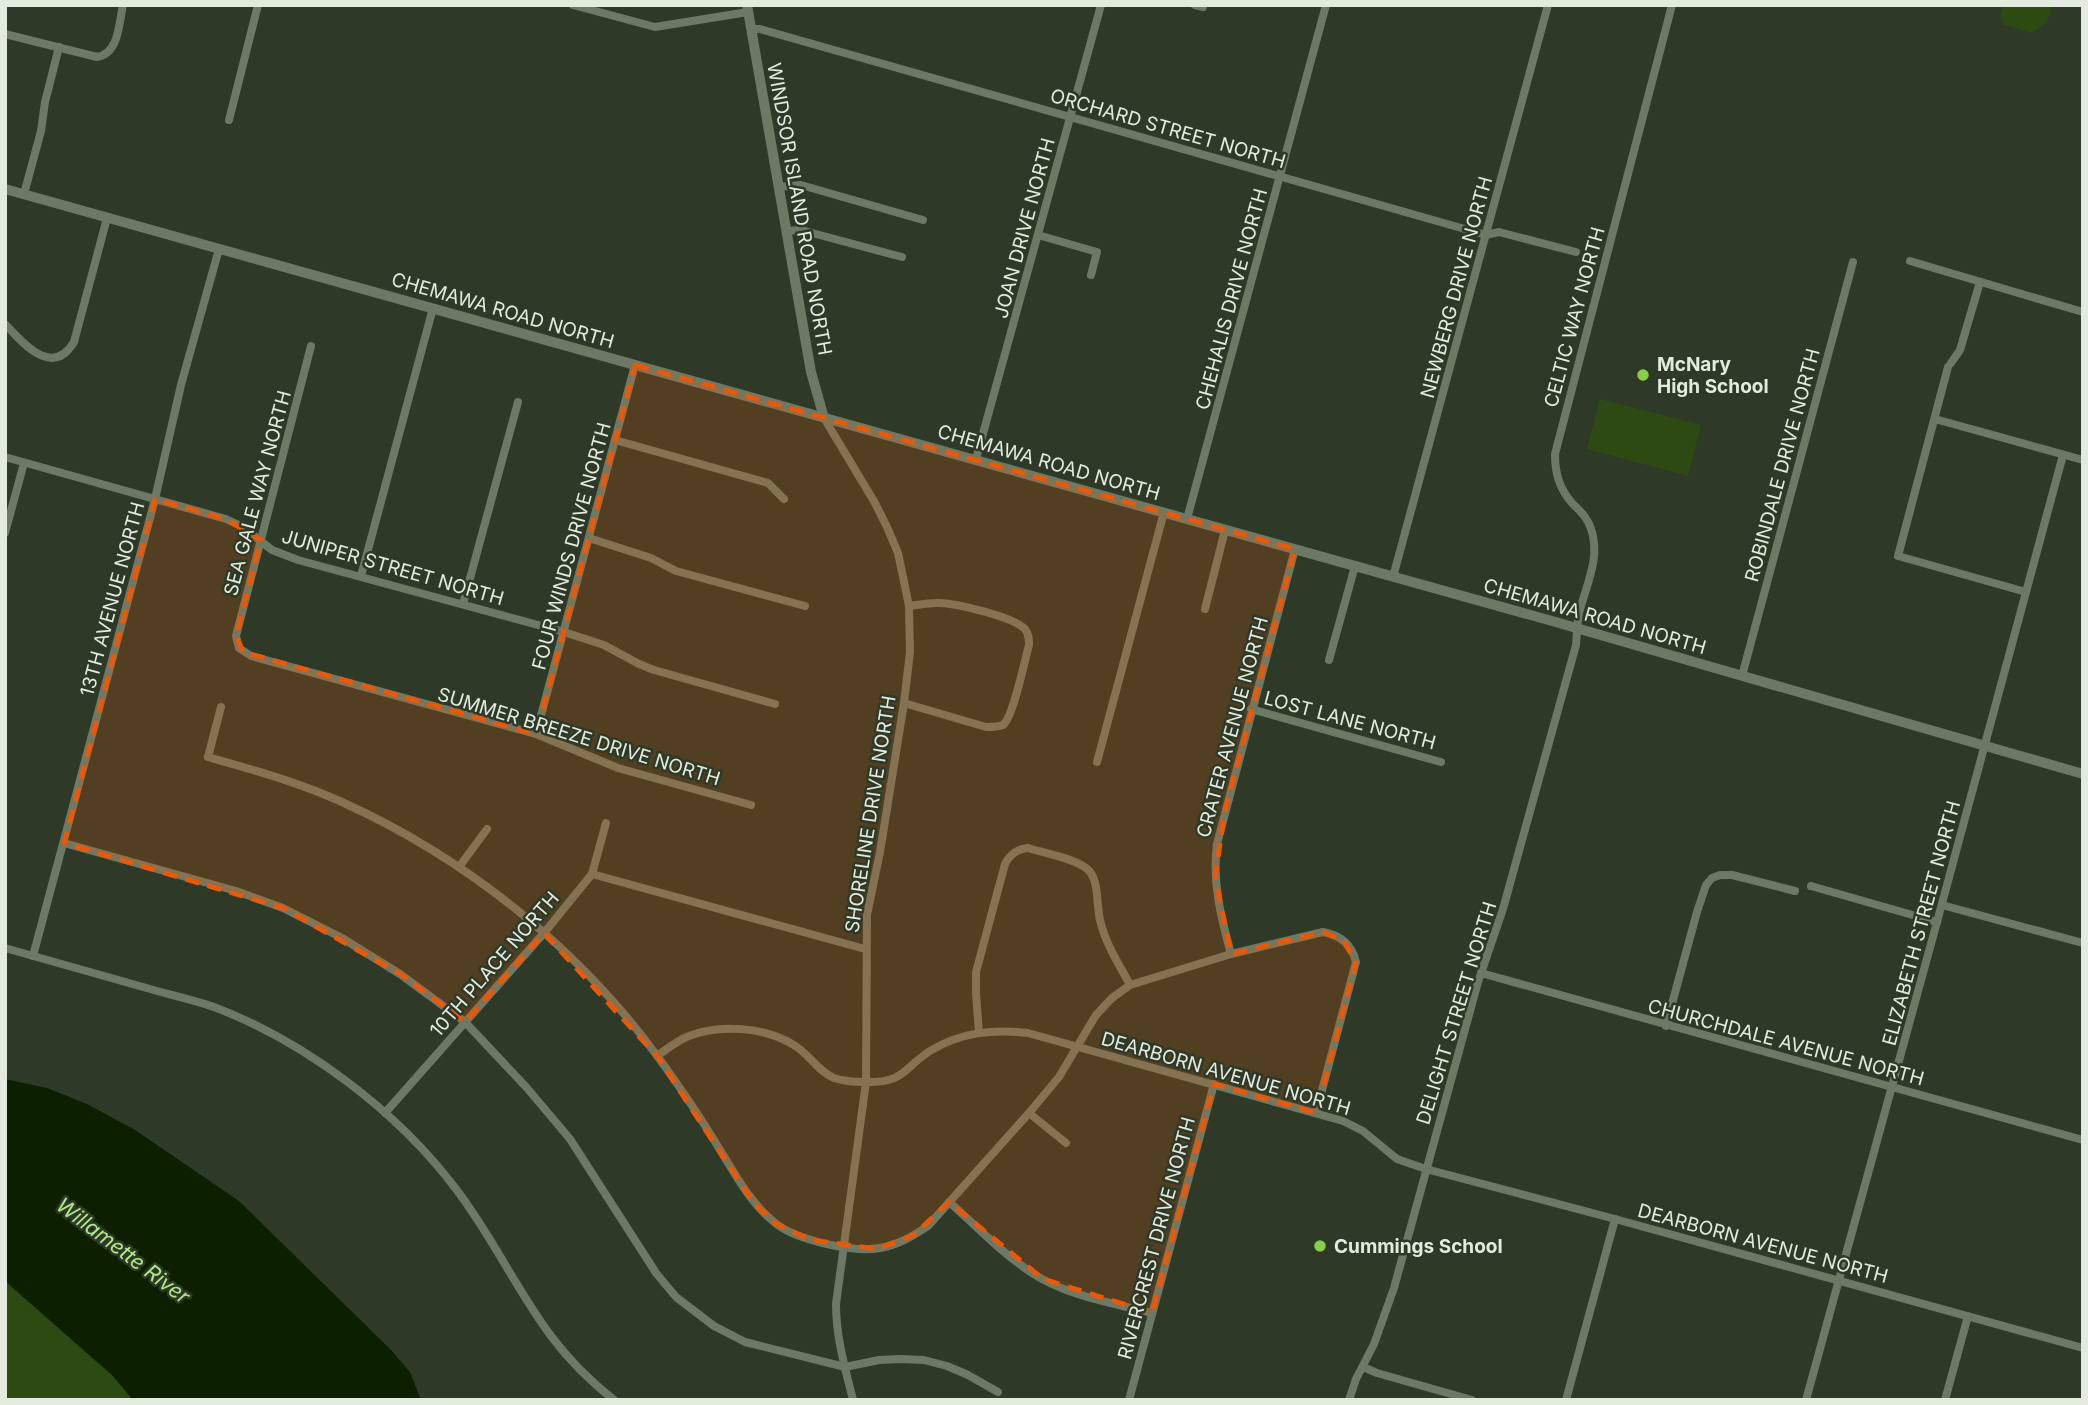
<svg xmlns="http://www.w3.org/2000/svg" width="2088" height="1405" viewBox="0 0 2088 1405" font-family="Inter,sans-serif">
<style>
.green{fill:#2d4a13}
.water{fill:#0c2000}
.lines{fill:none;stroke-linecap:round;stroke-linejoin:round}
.minor{stroke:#6c7964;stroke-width:8}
.tertiary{stroke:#6c7964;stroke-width:10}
.marked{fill:#e8590c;fill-opacity:0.2;stroke:#e8590c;stroke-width:5;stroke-dasharray:14 9;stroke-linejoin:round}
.poi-dot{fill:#88cf49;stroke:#2e3927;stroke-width:2.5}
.labels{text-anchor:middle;stroke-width:5;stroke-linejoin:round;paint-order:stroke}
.street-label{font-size:19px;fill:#e3ebdf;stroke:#2e3927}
.poi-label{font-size:19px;font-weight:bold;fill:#e3ebdf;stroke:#2e3927;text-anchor:start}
.water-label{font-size:21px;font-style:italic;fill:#afe884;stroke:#2e3927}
</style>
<rect width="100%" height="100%" fill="#2e3927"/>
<!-- green -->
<g class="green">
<path d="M 2003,5 L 2051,5 C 2052,19 2043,27 2032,33 L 2004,25 L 2000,16 Z"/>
<polygon points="1600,399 1701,425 1688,476 1587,449"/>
<polygon points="5,1281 113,1376 133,1400 5,1400"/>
</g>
<!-- water -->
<polygon class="water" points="5,1079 47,1088 87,1104 135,1130 239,1201 391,1350 410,1372 421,1400 133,1400 113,1376 5,1281"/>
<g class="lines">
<!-- minor -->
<g class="minor">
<polyline points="573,5 655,27 748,12"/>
<polyline points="1195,5 1203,7"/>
<polyline points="751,29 760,29 1486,235 1499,232 1576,252"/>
<path d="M 5,34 L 97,57 C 119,54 119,23 123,5"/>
<polyline points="229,120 258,5"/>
<polyline points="778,187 801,185 923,220"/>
<polyline points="24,194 41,131 45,102 59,47"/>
<polyline points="786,231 801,230 902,257"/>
<polyline points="1038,235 1097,252 1091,275"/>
<polyline points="1910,261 2083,312"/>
<path d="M 5,324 C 22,342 52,379 74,342 L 107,218"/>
<polyline points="311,346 236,636 239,648 251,656 536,734 618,768 751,805"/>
<polyline points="1951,363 1960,350 1980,282"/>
<polyline points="1948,367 1898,556 2026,592"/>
<path d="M 824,418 L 875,503 L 887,527 L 898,553 L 909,606 L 910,652 L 904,703 L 880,852 L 867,915 L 866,1082 L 836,1304 C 836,1337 845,1368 853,1400"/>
<polyline points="1935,419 2083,460"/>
<polyline points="615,440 768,483 784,499"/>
<polyline points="5,457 226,519 243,527 272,550 298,560 564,632 604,645 639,664 654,670 775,704"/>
<polyline points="976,459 1101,5"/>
<polyline points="1187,519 1326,5"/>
<polyline points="5,533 24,463"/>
<polyline points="589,538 651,558 676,571 805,606"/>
<polyline points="361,576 433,308"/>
<polyline points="1393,577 1548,5"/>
<polyline points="463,604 518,402"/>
<polyline points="1205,609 1225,530"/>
<polyline points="1329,660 1355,566"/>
<polyline points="1742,676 1853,262"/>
<path d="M 904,703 L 986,727 C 991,727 998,727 1003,725 C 1013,718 1025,659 1029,645 C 1029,639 1029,634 1025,629 C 1014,617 953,602 936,603 C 927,603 918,605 909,606"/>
<path d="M 221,707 L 208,757 C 254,770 301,783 344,803 C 467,859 578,948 658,1057 C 679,1086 699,1115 717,1145 C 734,1172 749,1202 774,1222 C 795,1240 853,1253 880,1248 C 898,1245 913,1236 928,1226 L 1029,1113 L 1059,1077 L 1096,1015 L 1112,998 L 1130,985 L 1231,954 L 1323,932 C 1340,935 1352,945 1356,962 L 1316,1113"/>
<polyline points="1251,709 1441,762"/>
<polyline points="536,734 635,365"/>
<polyline points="1097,762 1164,512"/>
<polyline points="64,843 236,891 283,908 342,938 400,974 465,1022 527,1088 570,1139 656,1273 676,1297 714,1326 745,1342 845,1367 879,1360 901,1359 924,1360 947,1366 968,1375 998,1392"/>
<polyline points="459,867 487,829"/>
<polyline points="592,874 865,949"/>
<polyline points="1811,886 1937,922"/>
<polyline points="1942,905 2083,943"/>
<path d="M 5,948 C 51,961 97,974 143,987 C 166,994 191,999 214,1007 C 306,1042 397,1111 456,1189 C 492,1236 516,1289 551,1336 C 569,1360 590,1381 614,1400"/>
<path d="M 1231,954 C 1221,917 1212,883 1217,844 L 1295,549"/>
<polyline points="33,956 155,499 181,385 219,249"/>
<polyline points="1481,973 2083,1140"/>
<polyline points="1666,1026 1697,912 1706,885 1712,878 1720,875 1732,875 1795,891"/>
<path d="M 979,1032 L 976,994 L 976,972 L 1005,864 C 1010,854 1017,849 1028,848 C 1044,853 1073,858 1086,868 C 1100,878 1096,904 1100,920 C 1105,943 1119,964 1130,985"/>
<path d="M 657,1056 C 667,1049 678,1040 689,1036 C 719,1024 764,1027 792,1044 C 808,1052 817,1071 834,1078 C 843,1081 855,1082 865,1082 C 905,1083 902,1069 930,1051 C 961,1032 993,1029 1028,1033 L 1343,1121 L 1363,1131 L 1397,1159 L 1426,1169 L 1615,1219 L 2083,1348"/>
<polyline points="385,1113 544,933 592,874 606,823"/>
<polyline points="1029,1113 1066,1143"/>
<path d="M 949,1202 C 979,1228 1008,1260 1042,1279 C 1075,1297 1116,1304 1152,1313"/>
<polyline points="1363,1367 1377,1373 1472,1400"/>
<polyline points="1129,1400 1214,1084"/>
<path d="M 1349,1400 L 1356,1379 L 1374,1344 L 1394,1288 L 1478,982 L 1503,909 L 1576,645 C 1577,634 1577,623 1579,613 C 1586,586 1601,557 1591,529 C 1588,518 1580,511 1572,503 C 1559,488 1555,473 1555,454 L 1672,5"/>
<polyline points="1566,1400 1615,1219"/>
<polyline points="1806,1400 1937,922 2063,455"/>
<polyline points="1945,1400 1968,1316"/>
</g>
<!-- tertiary -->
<g class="tertiary">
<polyline points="747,5 811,372 824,418"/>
<polyline points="5,189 1552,621 2083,774"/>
</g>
</g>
<!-- marked area -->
<path class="marked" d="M 635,365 L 1295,549 L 1225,810 L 1215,877 L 1231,954 L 1323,932 L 1343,940 L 1356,962 L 1316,1113 L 1214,1084 L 1152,1313 L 1043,1279 L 949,1202 L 914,1235 L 877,1249 L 810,1240 L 774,1223 L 752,1201 L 657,1056 L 544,933 L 465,1022 L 400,974 L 283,908 L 64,843 L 155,499 L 226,519 L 261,540 L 236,636 L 243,652 L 536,734 Z"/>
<!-- markers -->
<g class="poi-dot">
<circle cx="1643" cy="375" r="7"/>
<circle cx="1320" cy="1246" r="7"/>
</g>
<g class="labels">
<!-- street labels -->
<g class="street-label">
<text transform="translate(1168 128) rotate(16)" y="7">ORCHARD STREET NORTH</text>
<text transform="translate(800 209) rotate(80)" y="7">WINDSOR ISLAND ROAD NORTH</text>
<text transform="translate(1024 228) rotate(-75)" y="7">JOAN DRIVE NORTH</text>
<text transform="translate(1456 287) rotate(-75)" y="7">NEWBERG DRIVE NORTH</text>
<text transform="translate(1231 299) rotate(-75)" y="7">CHEHALIS DRIVE NORTH</text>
<text transform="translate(503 310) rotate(16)" y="7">CHEMAWA ROAD NORTH</text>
<text transform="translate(1574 317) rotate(-75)" y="7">CELTIC WAY NORTH</text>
<text transform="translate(1049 462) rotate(16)" y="7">CHEMAWA ROAD NORTH</text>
<text transform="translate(1782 465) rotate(-75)" y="7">ROBINDALE DRIVE NORTH</text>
<text transform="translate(257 493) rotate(-75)" y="7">SEA GALE WAY NORTH</text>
<text transform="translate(571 546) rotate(-75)" y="7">FOUR WINDS DRIVE NORTH</text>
<text transform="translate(393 567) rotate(16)" y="7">JUNIPER STREET NORTH</text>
<text transform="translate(112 599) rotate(-75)" y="7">13TH AVENUE NORTH</text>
<text transform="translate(1595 616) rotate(16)" y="7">CHEMAWA ROAD NORTH</text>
<text transform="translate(1350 720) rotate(15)" y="7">LOST LANE NORTH</text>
<text transform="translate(1232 727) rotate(-75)" y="7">CRATER AVENUE NORTH</text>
<text transform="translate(579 736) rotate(17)" y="7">SUMMER BREEZE DRIVE NORTH</text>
<text transform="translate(870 814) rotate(-81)" y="7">SHORELINE DRIVE NORTH</text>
<text transform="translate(1921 923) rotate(-75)" y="7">ELIZABETH STREET NORTH</text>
<text transform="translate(494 964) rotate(-49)" y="7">10TH PLACE NORTH</text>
<text transform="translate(1456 1013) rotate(-73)" y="7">DELIGHT STREET NORTH</text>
<text transform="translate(1786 1042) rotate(15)" y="7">CHURCHDALE AVENUE NORTH</text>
<text transform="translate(1226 1073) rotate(16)" y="7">DEARBORN AVENUE NORTH</text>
<text transform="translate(1156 1238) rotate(-75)" y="7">RIVERCREST DRIVE NORTH</text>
<text transform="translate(1763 1243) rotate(15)" y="7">DEARBORN AVENUE NORTH</text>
</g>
<!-- poi labels -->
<g class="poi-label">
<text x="1657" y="371">McNary<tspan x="1657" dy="22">High School</tspan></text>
<text x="1334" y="1253">Cummings School</text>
</g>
<!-- water labels -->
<g class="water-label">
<text transform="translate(123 1251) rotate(37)" y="7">Willamette River</text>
</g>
</g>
<!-- border -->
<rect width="2088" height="1405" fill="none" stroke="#e3ebdf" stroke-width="14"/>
</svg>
